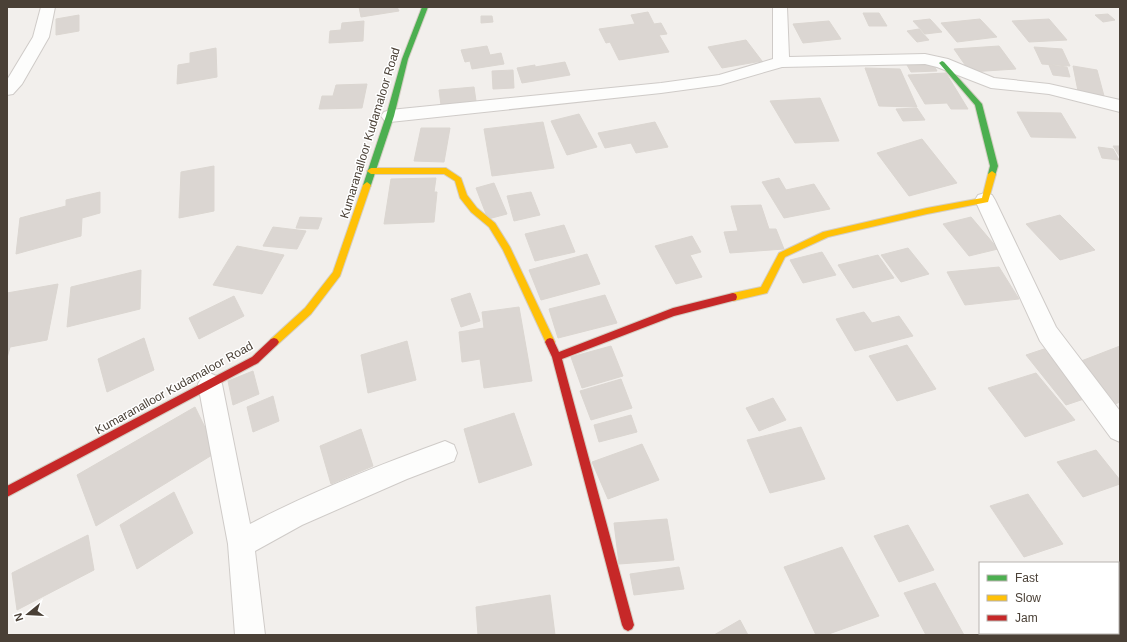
<svg xmlns="http://www.w3.org/2000/svg" width="1127" height="642" viewBox="0 0 1127 642" font-family="Arial,sans-serif">
<style>
.building{fill:#dbd6d2;stroke:#dbd6d1}
.lines{fill:none;stroke-linecap:round;stroke-linejoin:round}
.street-casing{stroke:#cfcbc8;stroke-width:2}
.fast-casing{stroke:#d4cec3;stroke-width:2}
.slow-casing{stroke:#d4cec3;stroke-width:2}
.jam-casing{stroke:#d4cec3;stroke-width:2}
.street{fill:#fdfdfc;fill-rule:evenodd}
.fast{fill:#4caf50;fill-rule:evenodd}
.slow{fill:#ffc107;fill-rule:evenodd}
.jam{fill:#c62828;fill-rule:evenodd}
.labels{text-anchor:middle;stroke-width:3;stroke-linejoin:round;paint-order:stroke}
.street-label{font-size:12px;fill:#4a4036;stroke:#fff}
</style>
<rect width="100%" height="100%" fill="#f2efec"/>
<!-- building -->
<g class="building">
<polygon points="359,7 397,7 399,11 361,17"/>
<polygon points="648,12 654,24 661,23 667,34 659,35 669,52 619,60 610,42 606,43 599,29 635,24 631,15"/>
<polygon points="863,13 879,13 887,26 869,26"/>
<polygon points="1108,14 1115,20 1103,22 1095,15"/>
<polygon points="79,15 79,31 56,35 56,19"/>
<polygon points="481,16 492,16 493,22 481,23"/>
<polygon points="930,19 942,32 925,34 913,21"/>
<polygon points="980,19 997,37 957,42 941,23"/>
<polygon points="1049,19 1067,40 1029,42 1012,21"/>
<polygon points="364,21 363,41 329,43 330,31 341,30 342,23"/>
<polygon points="829,21 841,39 803,43 793,24"/>
<polygon points="919,29 929,40 917,42 907,31"/>
<polygon points="746,40 762,61 722,68 708,47"/>
<polygon points="487,46 490,55 501,53 504,64 472,69 470,61 465,62 461,50"/>
<polygon points="999,46 1016,69 970,72 954,49"/>
<polygon points="1034,47 1062,49 1070,66 1042,64"/>
<polygon points="216,48 217,77 177,84 178,65 190,63 190,53"/>
<polygon points="565,62 570,75 522,83 517,68 535,65 535,67"/>
<polygon points="933,64 937,71 911,72 907,65"/>
<polygon points="1049,65 1067,67 1070,77 1053,75"/>
<polygon points="1073,66 1097,70 1104,96 1078,91"/>
<polygon points="865,68 900,69 917,107 879,106"/>
<polygon points="513,70 514,88 493,89 492,71"/>
<polygon points="946,73 968,109 951,109 947,103 925,104 908,75"/>
<polygon points="367,84 362,108 319,109 322,96 333,96 336,85"/>
<polygon points="474,87 476,101 441,105 439,90"/>
<polygon points="820,98 839,141 795,143 770,101"/>
<polygon points="917,108 925,120 903,121 896,109"/>
<polygon points="1017,112 1061,113 1076,138 1031,137"/>
<polygon points="579,114 597,147 567,155 551,121"/>
<polygon points="543,122 554,168 492,176 484,129"/>
<polygon points="655,122 668,147 636,153 631,143 605,148 598,133"/>
<polygon points="421,128 450,128 444,162 414,161"/>
<polygon points="922,139 957,183 909,196 877,153"/>
<polygon points="1113,146 1120,146 1120,157"/>
<polygon points="1098,147 1113,149 1119,160 1102,158"/>
<polygon points="214,166 214,211 179,218 181,172"/>
<polygon points="436,178 434,192 437,192 434,222 384,224 391,179"/>
<polygon points="779,178 786,190 814,184 830,209 784,218 762,182"/>
<polygon points="494,183 507,214 488,219 476,188"/>
<polygon points="100,192 100,213 82,218 81,236 16,254 20,218 66,206 66,200"/>
<polygon points="531,192 540,215 514,221 507,196"/>
<polygon points="761,205 769,229 776,229 784,249 730,253 724,232 738,231 731,206"/>
<polygon points="1060,215 1095,250 1060,260 1026,224"/>
<polygon points="300,217 322,218 318,229 296,228"/>
<polygon points="971,217 998,249 969,256 943,224"/>
<polygon points="564,225 575,252 535,261 525,234"/>
<polygon points="273,227 306,231 297,249 263,246"/>
<polygon points="692,236 701,252 690,255 702,277 676,284 655,246"/>
<polygon points="237,246 284,255 262,294 213,285"/>
<polygon points="908,248 929,274 901,282 881,255"/>
<polygon points="822,252 836,275 803,283 790,260"/>
<polygon points="587,254 600,284 541,300 529,270"/>
<polygon points="878,255 894,278 853,288 838,265"/>
<polygon points="999,267 1019,299 965,305 947,272"/>
<polygon points="141,270 140,309 67,327 71,287"/>
<polygon points="58,284 47,340 10,347 7,358 7,293"/>
<polygon points="470,293 480,321 461,327 451,299"/>
<polygon points="605,295 617,323 558,338 549,309"/>
<polygon points="234,296 244,316 199,339 189,318"/>
<polygon points="519,307 532,381 484,388 480,359 462,362 459,332 484,328 482,312"/>
<polygon points="864,312 872,323 899,316 913,336 855,351 836,319"/>
<polygon points="144,338 154,370 107,392 98,359"/>
<polygon points="407,341 416,380 368,393 361,355"/>
<polygon points="907,345 936,389 897,401 869,356"/>
<polygon points="611,346 623,376 582,388 571,357"/>
<polygon points="1120,346 1120,402 1115,404 1076,363"/>
<polygon points="1044,349 1084,399 1066,405 1026,355"/>
<polygon points="253,371 259,394 233,405 228,381"/>
<polygon points="1036,373 1075,420 1025,437 988,388"/>
<polygon points="621,379 632,408 591,420 580,391"/>
<polygon points="273,396 279,421 253,432 247,407"/>
<polygon points="773,398 786,420 759,431 746,408"/>
<polygon points="195,407 217,452 96,526 77,475"/>
<polygon points="514,413 532,465 479,483 464,429"/>
<polygon points="631,415 637,432 599,442 594,425"/>
<polygon points="801,427 825,479 770,493 747,440"/>
<polygon points="361,429 373,466 331,484 320,446"/>
<polygon points="642,444 659,480 608,499 592,462"/>
<polygon points="1096,450 1120,480 1120,484 1083,497 1057,462"/>
<polygon points="174,492 193,533 137,569 120,525"/>
<polygon points="1028,494 1063,544 1024,557 990,506"/>
<polygon points="667,519 674,560 619,564 614,523"/>
<polygon points="908,525 934,570 899,582 874,536"/>
<polygon points="88,535 94,570 17,610 12,573"/>
<polygon points="842,547 879,616 826,635 816,635 784,567"/>
<polygon points="679,567 684,589 634,595 630,574"/>
<polygon points="1120,570 1120,598 1118,596 1118,571"/>
<polygon points="935,583 964,635 926,635 904,593"/>
<polygon points="550,595 555,635 478,635 476,607"/>
<polygon points="740,620 748,635 714,635"/>
</g>
<g class="lines">
<!-- street casing -->
<g class="street-casing">
<g id="street">
<polygon points="41,7 55,7 49,37 22,84 13,94 7,95 7,80 33,37"/>
<polygon points="773,7 787,7 789,57 925,54 948,59 994,78 1049,84 1120,100 1120,112 1049,94 991,88 937,67 925,64 782,67 720,85 661,93 390,122 384,120 381,116 384,112 390,110 661,83 719,75 773,59"/>
<polygon points="985,193 992,195 995,200 1056,327 1120,411 1120,442 1111,438 1040,341 975,200 978,195"/>
<path d="M 210,373 L 218,377 L 222,384 L 250,524 C 313,491 379,465 445,441 L 454,445 L 457,453 L 454,461 L 407,479 L 302,525 L 255,551 L 265,635 L 235,635 L 228,544 L 198,384 L 202,377 Z"/>
</g>
</g>
<!-- fast casing -->
<g class="fast-casing">
<g id="fast">
<polygon points="422,7 428,7 408,59 394,116 371,185 370,187 364,187 363,185 386,116 402,59"/>
<polygon points="942,61 944,62 982,104 998,166 995,176 992,177 988,174 990,166 975,105 940,64 939,63"/>
</g>
</g>
<!-- slow casing -->
<g class="slow-casing">
<g id="slow">
<polygon points="371,168 446,168 461,178 467,195 477,208 495,223 510,247 555,342 553,345 550,346 547,345 503,250 489,227 471,212 460,198 455,181 444,174 371,174 367,171"/>
<polygon points="992,171 996,174 988,202 927,214 828,237 785,257 767,293 733,301 730,300 729,297 730,294 733,293 761,287 779,253 823,232 927,208 982,198 988,174"/>
<polygon points="367,182 371,185 340,276 311,314 277,345 274,346 271,345 269,342 271,339 305,308 333,272 363,185"/>
</g>
</g>
<!-- jam casing -->
<g class="jam-casing">
<g id="jam">
<polygon points="733,293 736,294 737,297 736,300 674,316 562,359 634,625 632,629 628,631 624,629 622,625 552,357 545,342 547,339 550,338 553,339 559,352 673,308"/>
<polygon points="274,338 277,339 279,342 277,345 258,363 7,497 7,486 252,357 271,339"/>
</g>
</g>
<!-- street -->
<use href="#street" class="street"/>
<!-- fast -->
<use href="#fast" class="fast"/>
<!-- slow -->
<use href="#slow" class="slow"/>
<!-- jam -->
<use href="#jam" class="jam"/>
</g>
<g class="labels">
<!-- street labels -->
<g class="street-label">
<text transform="translate(370 133) rotate(-73)" y="4">Kumaranalloor Kudamaloor Road</text>
<text transform="translate(174 388) rotate(-29)" y="4">Kumaranalloor Kudamaloor Road</text>
</g>
</g>
<!-- border -->
<rect width="1127" height="642" fill="none" stroke="#4a4036" stroke-width="16"/>
<!-- legend -->
<rect x="979" y="562" width="140" height="72" fill="#ffffff" stroke="#b7b3af"/>
<rect x="987" y="575" width="20" height="6" fill="#4caf50" stroke="#b7b3af"/>
<text x="1015" y="582" font-size="12" fill="#4a4036">Fast</text>
<rect x="987" y="595" width="20" height="6" fill="#ffc107" stroke="#b7b3af"/>
<text x="1015" y="602" font-size="12" fill="#4a4036">Slow</text>
<rect x="987" y="615" width="20" height="6" fill="#c62828" stroke="#b7b3af"/>
<text x="1015" y="622" font-size="12" fill="#4a4036">Jam</text>
<!-- north arrow -->
<g transform="translate(28 614) rotate(252)" stroke="#ffffff" stroke-width="3" paint-order="stroke">
<path d="M0-3L7 15L0 10L-7 15Z" fill="#4a4036"/>
<text y="-6" font-size="11" font-weight="bold" text-anchor="middle" fill="#4a4036">N</text>
</g>
</svg>
